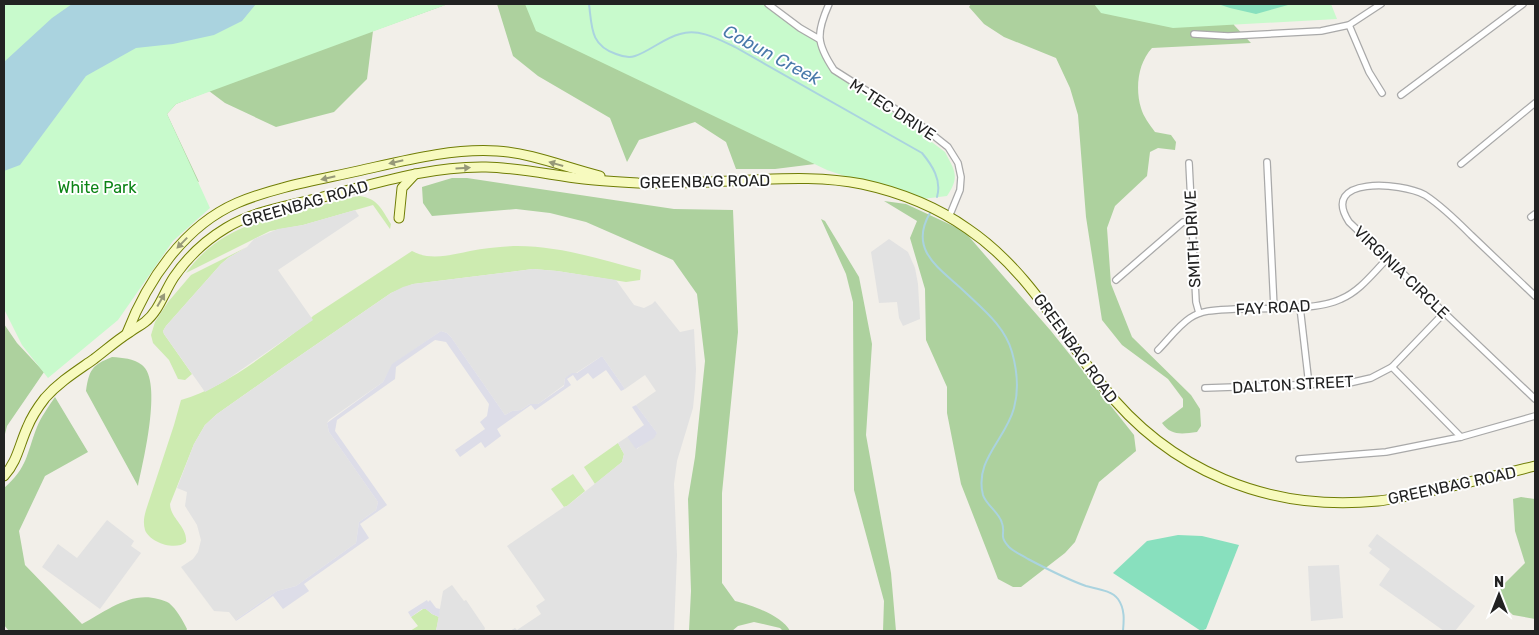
<svg xmlns="http://www.w3.org/2000/svg" width="1539" height="635" viewBox="0 0 1539 635" font-family="Rubik,sans-serif">
<style>
.grass{fill:#cdebb0}
.forest{fill:#add19e}
.park{fill:#c8facc}
.pitch{fill:#88e0be}
.parking{fill:#e2e2e2}
.plaza{fill:#dddde8}
.water{fill:#aad3df}
.lines{fill:none;stroke-linecap:round;stroke-linejoin:round}
.stream{stroke:#aad3df;stroke-width:2}
.minor-casing{stroke:#a9a9a9;stroke-width:8}
.secondary-casing{stroke:#707d05;stroke-width:11}
.minor{stroke:#fff;stroke-width:5.5}
.secondary{stroke:#f7fabf;stroke-width:9}
.oneway{fill:#979978}
.labels{text-anchor:middle;stroke-width:4;stroke-linejoin:round;paint-order:stroke}
.street-label{font-size:16px;fill:#222;stroke:#fff}
.park-label{font-size:16px;fill:#0c8416;stroke:#fff}
.water-label{font-size:18px;font-style:italic;fill:#4a7aab;stroke:#fff}
</style>
<rect width="100%" height="100%" fill="#f2efe9"/>
<!-- grass -->
<g class="grass">
<path d="M 359,196 C 378,198 382,210 391,224 L 390,229 L 373,205 L 303,225 L 270,231 L 186,273 C 218,229 258,221 306,209 C 324,205 342,199 359,196 Z"/>
<path d="M 513,246 C 557,245 599,259 641,270 L 640,280 L 626,282 L 557,271 L 533,269 L 413,284 L 391,293 L 285,366 L 217,414 L 205,425 L 194,444 L 170,504 C 170,518 188,527 186,542 C 176,551 150,543 145,530 C 143,523 144,517 146,510 L 174,425 L 181,400 C 227,387 273,348 312,320 L 311,318 L 313,316 L 412,251 C 430,261 451,255 470,251 C 484,248 499,247 513,246 Z"/>
<polygon points="247,247 228,258 221,264 166,326 163,331 164,334 192,374 185,380 178,379 169,360 153,343 151,335 155,322 168,302 191,275"/>
<polygon points="618,443 624,454 622,462 595,484 584,467"/>
<polygon points="573,474 585,491 567,506 564,507 551,489"/>
<polygon points="423,609 426,609 432,614 439,617 436,631 410,631 418,626 411,617"/>
</g>
<!-- forest -->
<g class="forest">
<polygon points="448,4 373,31 367,79 334,112 276,127 225,103 209,91 176,104 167,114 199,182 48,130"/>
<polygon points="497,4 639,4 815,164 775,169 736,169 726,142 695,122 639,140 627,162 610,118 538,76 513,56"/>
<path d="M 971,4 L 1218,4 L 1230,8 L 1234,25 L 1251,43 L 1152,48 C 1138,63 1135,88 1141,108 C 1143,116 1150,125 1155,132 L 1171,135 L 1176,142 L 1175,150 L 1158,148 L 1150,152 L 1147,176 L 1115,206 L 1107,228 L 1111,284 L 1132,337 L 1191,395 L 1200,409 L 1201,426 L 1197,432 C 1182,434 1171,436 1162,423 L 1183,407 L 1183,399 L 1168,379 L 1122,345 L 1102,320 L 1086,217 L 1078,115 L 1070,88 L 1056,58 L 1004,37 L 984,24 L 969,7 Z"/>
<path d="M 452,178 L 467,178 L 674,209 L 733,210 L 738,332 L 722,493 L 722,583 L 735,601 C 752,605 782,616 790,631 L 783,631 L 780,628 L 754,622 L 738,626 L 732,631 L 689,631 L 691,591 L 688,499 L 695,457 L 705,361 L 697,294 L 673,260 L 586,222 L 550,213 L 516,209 L 432,216 L 423,203 L 422,187 Z"/>
<polygon points="884,201 906,204 964,231 1051,331 1134,435 1136,451 1099,482 1075,542 1065,553 1021,587 1013,587 998,579 961,484 947,413 947,387 926,340 925,289 910,238 917,221"/>
<polygon points="821,219 825,221 859,277 872,344 866,435 891,573 896,631 883,631 884,601 854,490 853,302 846,274"/>
<polygon points="4,324 17,343 44,372 7,426 4,438"/>
<path d="M 112,357 C 123,358 133,358 142,365 C 163,381 143,462 138,486 L 86,391 C 89,370 92,365 112,357 Z"/>
<path d="M 55,397 L 88,452 L 45,476 L 19,531 L 25,565 L 82,624 C 105,612 130,591 158,599 C 162,600 166,601 169,603 C 177,610 182,619 187,629 L 186,631 L 9,631 L 4,625 L 4,488 C 28,467 26,455 37,427 C 41,417 49,406 55,397 Z"/>
<polygon points="1521,497 1535,499 1535,619 1513,615 1501,604 1499,596 1500,588 1525,563 1515,531 1513,499"/>
</g>
<!-- park -->
<g class="park">
<polygon points="4,4 448,4 176,104 167,114 210,208 173,241 118,320 48,378 22,345 4,309"/>
<path d="M 525,4 L 770,4 L 819,39 L 828,60 L 844,76 L 945,152 C 955,171 960,177 947,196 L 914,200 L 827,170 L 536,31 Z"/>
<polygon points="1094,4 1331,4 1337,19 1173,28 1101,13"/>
</g>
<!-- pitch -->
<g class="pitch">
<polygon points="1218,4 1288,4 1288,5 1256,14 1230,8"/>
<polygon points="1178,535 1202,536 1239,545 1206,629 1201,631 1113,573 1147,541"/>
</g>
<!-- parking -->
<g class="parking">
<polygon points="355,210 359,216 278,270 313,320 225,381 205,392 164,334 163,331 166,326 221,264 228,258 247,247 254,239 278,229 303,225"/>
<polygon points="889,239 908,252 915,268 918,284 920,319 903,326 899,318 897,302 879,303 871,252"/>
<polygon points="533,269 557,271 616,280 634,305 644,308 652,304 655,301 680,332 694,329 696,369 695,388 693,408 677,461 674,484 677,555 674,631 510,631 515,628 517,630 541,614 536,606 545,600 507,546 564,507 567,506 622,462 624,454 618,443 627,437 637,449 657,433 636,405 656,391 645,375 625,389 602,356 576,373 565,378 564,385 538,404 530,404 521,410 512,411 505,415 451,337 447,333 441,331 393,364 383,382 329,420 327,423 329,432 378,502 376,510 359,522 356,543 296,586 277,591 237,619 236,621 229,612 214,611 181,567 193,559 198,552 201,540 197,525 185,506 187,492 177,488 194,444 205,425 217,414 285,366 391,293 403,287 413,284"/>
<polygon points="107,520 134,541 131,546 141,553 100,609 42,567 58,544 77,558"/>
<polygon points="1377,534 1475,606 1455,631 1444,631 1379,585 1390,569 1369,553 1372,549 1368,546"/>
<polygon points="1339,565 1343,618 1311,621 1308,566"/>
<polygon points="452,585 464,601 466,600 485,628 484,631 436,631 443,591"/>
</g>
<!-- plaza -->
<g class="plaza">
<polygon points="441,331 447,333 451,337 505,415 512,411 521,410 530,404 538,404 564,386 565,378 572,373 577,373 602,356 625,389 621,391 606,370 593,379 588,373 577,381 573,375 567,379 571,385 535,410 531,405 497,429 501,436 485,448 481,442 460,457 455,450 485,429 480,422 487,416 489,404 446,342 435,340 396,367 395,379 337,420 335,431 387,505 360,524 369,538 304,584 309,591 283,609 273,596 236,621 237,619 277,591 296,586 356,543 359,522 376,510 378,502 329,432 327,423 383,382 392,364"/>
<polygon points="636,405 657,433 654,438 636,449 627,437 644,425 632,407"/>
<polygon points="427,600 428,602 430,600 436,608 440,609 439,617 432,614 426,609 422,609 411,617 408,612"/>
</g>
<!-- water -->
<polygon class="water" points="72,4 256,4 242,21 214,35 173,44 136,48 86,76 20,165 4,171 4,62 52,18"/>
<g class="lines">
<!-- stream -->
<g class="stream">
<path d="M 589,4 C 592,27 590,45 616,54 C 621,56 629,58 635,56 C 650,51 664,38 680,34 C 699,28 718,39 735,47 L 922,153 C 932,165 942,180 937,197"/>
<path d="M 930,213 C 907,252 943,270 966,293 C 984,310 1005,327 1012,352 C 1017,370 1019,390 1014,408 C 1006,439 974,460 983,495 C 986,505 999,512 1002,523 C 1006,534 998,535 1009,547 C 1014,552 1022,555 1028,559 C 1047,569 1066,579 1086,586 C 1096,589 1111,590 1118,599 C 1125,609 1124,620 1123,631"/>
</g>
<!-- minor casing -->
<g class="minor-casing">
<g id="minor">
<polyline points="768,4 800,28 819,39"/>
<path d="M 829,4 C 816,33 816,43 834,70 L 919,124 L 948,147 L 958,163 L 961,177 L 960,190 L 949,217"/>
<polyline points="1349,25 1369,72 1382,93"/>
<polyline points="1194,34 1228,36 1321,31 1349,25 1381,4"/>
<polyline points="1401,95 1523,4"/>
<polyline points="1267,162 1274,308"/>
<polyline points="1189,163 1196,302 1199,313"/>
<polyline points="1461,164 1535,103"/>
<polyline points="1531,217 1535,214"/>
<polyline points="1116,280 1183,222 1191,222"/>
<path d="M 1535,296 C 1514,276 1493,256 1471,235 C 1457,221 1442,206 1425,195 C 1401,182 1319,176 1349,222 L 1535,399"/>
<polyline points="1300,307 1309,385"/>
<path d="M 1158,350 C 1168,340 1178,326 1190,318 C 1203,309 1220,310 1235,309 C 1263,308 1317,311 1341,299 C 1360,291 1373,273 1387,259"/>
<polyline points="1392,367 1461,437"/>
<polyline points="1205,388 1349,383 1371,378 1392,367 1444,313"/>
<polyline points="1299,459 1386,452 1461,437 1535,416"/>
</g>
</g>
<!-- secondary casing -->
<g class="secondary-casing">
<g id="secondary">
<polyline points="399,218 402,188 415,174"/>
<path d="M 127,333 C 147,281 184,226 237,203 C 275,187 318,180 358,171 C 403,161 451,148 497,151 C 532,153 567,168 600,176"/>
<path d="M 4,476 C 17,462 19,446 27,428 C 31,418 38,407 45,398 C 59,382 77,371 94,359 C 106,350 117,340 130,332 C 135,328 140,326 145,322 C 159,311 164,292 174,277 C 187,258 206,240 226,228 C 253,211 288,206 319,198 C 374,184 428,166 486,167 C 519,168 551,175 584,179 C 602,181 620,182 638,183 C 677,184 715,182 754,180 C 790,178 826,177 862,184 C 899,192 937,207 968,229 C 1027,269 1059,330 1102,385 C 1169,471 1269,512 1378,501 C 1398,499 1419,493 1439,489 C 1471,482 1503,474 1535,466"/>
</g>
</g>
<!-- minor -->
<use href="#minor" class="minor"/>
<!-- secondary -->
<use href="#secondary" class="secondary"/>
</g>
<!-- one-way arrows -->
<defs><path id="oneway-solid" d="M-6-.8H1V-3.2L6.5 0L1 3.2V.8H-6Z" transform="scale(1.25)"/></defs>
<g class="oneway">
<use href="#oneway-solid" transform="translate(396 162) rotate(167)"/>
<use href="#oneway-solid" transform="translate(556 164) rotate(-164)"/>
<use href="#oneway-solid" transform="translate(463 168) rotate(-3)"/>
<use href="#oneway-solid" transform="translate(328 178) rotate(167)"/>
<use href="#oneway-solid" transform="translate(182 243) rotate(134)"/>
<use href="#oneway-solid" transform="translate(161 300) rotate(-60)"/>
</g>
<g class="labels">
<!-- street labels -->
<g class="street-label">
<text transform="translate(893 109) rotate(33)" y="6">M-TEC DRIVE</text>
<text transform="translate(705 181) rotate(-1)" y="6">GREENBAG ROAD</text>
<text transform="translate(305 203) rotate(-16)" y="6">GREENBAG ROAD</text>
<text transform="translate(1192 239) rotate(-93)" y="6">SMITH DRIVE</text>
<text transform="translate(1402 272) rotate(44)" y="6">VIRGINIA CIRCLE</text>
<text transform="translate(1273 307) rotate(-3)" y="6">FAY ROAD</text>
<text transform="translate(1076 348) rotate(54)" y="6">GREENBAG ROAD</text>
<text transform="translate(1293 384) rotate(-3)" y="6">DALTON STREET</text>
<text transform="translate(1452 485) rotate(-12)" y="6">GREENBAG ROAD</text>
</g>
<!-- park labels -->
<g class="park-label">
<text x="97" y="193">White Park</text>
</g>
<!-- water labels -->
<g class="water-label">
<text transform="translate(772 55) rotate(28)" y="6">Cobun Creek</text>
</g>
</g>
<!-- border -->
<rect width="1539" height="635" fill="none" stroke="#222222" stroke-width="10"/>
<!-- north arrow -->
<g transform="translate(1499 595)" stroke="#ffffff" stroke-width="4" paint-order="stroke">
<path d="M0-4L9 19L0 12L-9 19Z" fill="#222222"/>
<text y="-8" font-size="14" font-weight="bold" text-anchor="middle" fill="#222222">N</text>
</g>
</svg>
